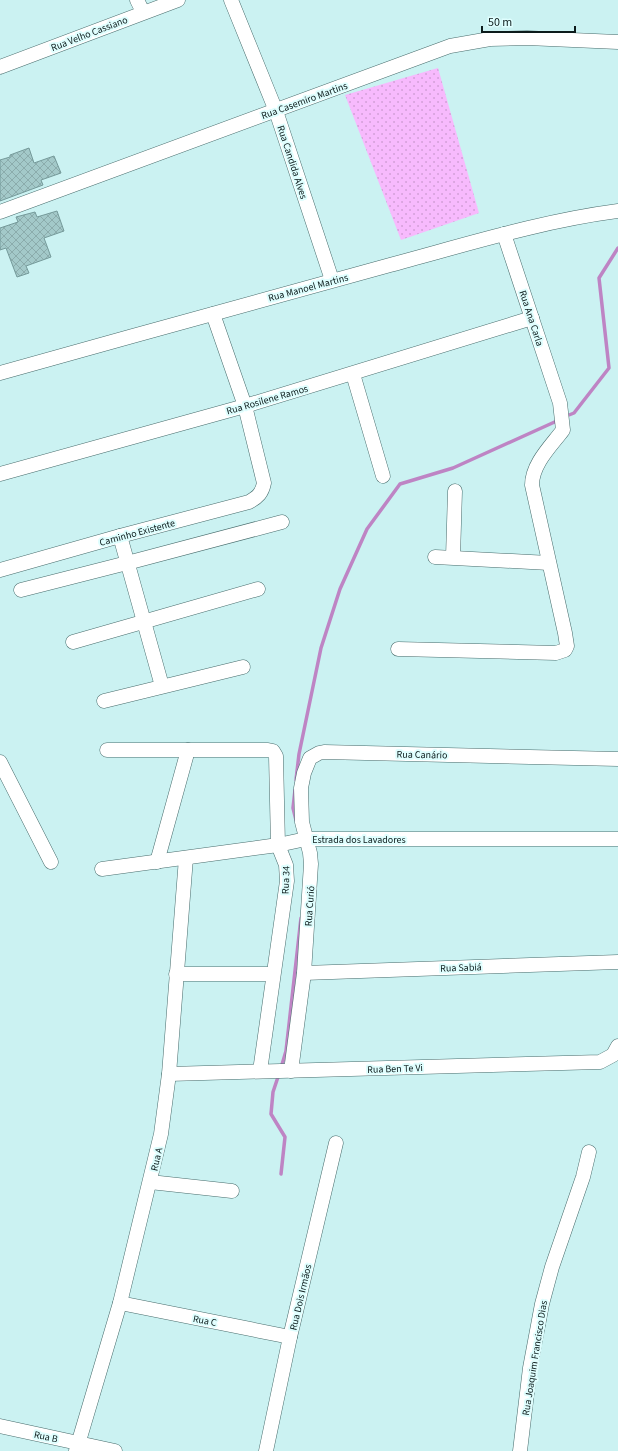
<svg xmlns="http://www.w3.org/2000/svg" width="618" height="1451" viewBox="0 0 618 1451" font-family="'Source Sans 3',sans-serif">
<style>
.park{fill:url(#park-dots)}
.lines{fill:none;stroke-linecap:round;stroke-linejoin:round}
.stream{stroke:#be84c4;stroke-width:3.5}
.building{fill:url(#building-cross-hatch);stroke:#759a9a}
.minor-casing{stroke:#486c6c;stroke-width:15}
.minor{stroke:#fff;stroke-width:14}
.labels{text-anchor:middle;stroke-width:4;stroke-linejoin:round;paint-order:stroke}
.street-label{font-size:10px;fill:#0c1b1b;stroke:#dffefe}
</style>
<defs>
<pattern id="park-dots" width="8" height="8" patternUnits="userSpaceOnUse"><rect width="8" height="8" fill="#f7bafd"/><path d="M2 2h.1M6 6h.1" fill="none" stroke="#d39fd8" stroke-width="1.8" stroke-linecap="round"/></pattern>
<pattern id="building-cross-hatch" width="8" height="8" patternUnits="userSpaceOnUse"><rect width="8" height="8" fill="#a3c9c9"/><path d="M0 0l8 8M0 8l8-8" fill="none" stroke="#8bacac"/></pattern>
</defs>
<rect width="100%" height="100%" fill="#cbf2f2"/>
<!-- park -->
<polygon class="park" points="438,68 479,213 401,240 345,95"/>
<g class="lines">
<!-- stream -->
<g class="stream">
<polyline points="564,417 574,413 609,368 599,278 618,248"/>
<polyline points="296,780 299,754 321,648 340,589 367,529 400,484 453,468 559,420"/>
<polyline points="295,790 293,808 296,820"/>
<polyline points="281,1068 286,1051 301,918"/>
<polyline points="279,1074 273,1092 271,1114 285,1137 281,1174"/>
</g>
</g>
<!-- building -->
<g class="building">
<polygon points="29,148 34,163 54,156 61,173 41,180 43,185 0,201 0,160 10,157 10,155"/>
<polygon points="57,211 64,231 44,238 51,257 26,266 29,273 17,277 6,248 0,250 0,228 18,222 16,217 35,212 37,217"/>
</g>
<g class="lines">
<!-- minor casing -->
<g class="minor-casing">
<g id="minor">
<polyline points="137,0 143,12"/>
<polyline points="231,0 276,111 332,280"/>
<polyline points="0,67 178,0"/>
<polyline points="0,212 450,46 490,39 527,38 618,42"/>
<path d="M 0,373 C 130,337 260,300 390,265 C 465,245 541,221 618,211"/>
<polyline points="353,374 383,476"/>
<polyline points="0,474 245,406 532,318"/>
<polyline points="120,536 162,686"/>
<polyline points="435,557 549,563"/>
<polyline points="453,557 455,491"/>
<path d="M 0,570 L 120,536 L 249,502 C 258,497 262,493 264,483 L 245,406 L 213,314"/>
<polyline points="21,590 127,563 282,522"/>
<polyline points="73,642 258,589"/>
<path d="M 398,649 L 556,653 L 565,650 L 567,646 L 565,633 L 532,485 C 532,464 551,446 563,430 L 560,403 L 504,234"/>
<polyline points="104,701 243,667"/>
<polyline points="107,750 268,750 273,751 276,756 278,845 286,865 287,881 260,1071"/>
<polyline points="0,762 51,862"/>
<polyline points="157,862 188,750"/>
<polyline points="102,869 278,845 306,839 618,839"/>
<polyline points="304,973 618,962"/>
<polyline points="176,974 273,974"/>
<polyline points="291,1071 304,973 311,864 310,853 302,822 301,788 304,773 310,758 319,753 324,752 618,759"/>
<polyline points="169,1074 600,1062 613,1055 618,1046"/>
<polyline points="150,1182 232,1191"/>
<polyline points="120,1303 290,1337"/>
<polyline points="0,1426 115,1451"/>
<polyline points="76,1451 120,1303 161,1134 169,1074 186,858"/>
<polyline points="266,1451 290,1337 336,1143"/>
<polyline points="520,1451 530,1368 542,1304 552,1267 583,1177 589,1152"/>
</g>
</g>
<!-- minor -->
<use href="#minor" class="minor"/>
</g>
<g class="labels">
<!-- street labels -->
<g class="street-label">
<text transform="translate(89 33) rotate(-21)" y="4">Rua Velho Cassiano</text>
<text transform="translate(304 100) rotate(-20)" y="4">Rua Casemiro Martins</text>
<text transform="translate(293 162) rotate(72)" y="4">Rua Candida Alves</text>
<text transform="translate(308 287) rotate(-15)" y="4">Rua Manoel Martins</text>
<text transform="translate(532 318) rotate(72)" y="4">Rua Ana Carla</text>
<text transform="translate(267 399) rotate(-16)" y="4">Rua Rosilene Ramos</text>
<text transform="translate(137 532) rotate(-15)" y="4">Caminho Existente</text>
<text transform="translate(422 754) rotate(1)" y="4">Rua Canário</text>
<text x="359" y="843">Estrada dos Lavadores</text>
<text transform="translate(285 880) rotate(-88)" y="4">Rua 34</text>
<text transform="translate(309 906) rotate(-86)" y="4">Rua Curió</text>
<text transform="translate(461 967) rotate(-2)" y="4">Rua Sabiá</text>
<text transform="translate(395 1068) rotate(-2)" y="4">Rua Ben Te Vi</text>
<text transform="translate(156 1159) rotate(-77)" y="4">Rua A</text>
<text transform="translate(300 1297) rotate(-77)" y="4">Rua Dois Irmãos</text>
<text transform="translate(205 1320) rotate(11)" y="4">Rua C</text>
<text transform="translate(534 1358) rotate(-81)" y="4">Rua Joaquim Francisco Dias</text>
<text transform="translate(46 1436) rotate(12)" y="4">Rua B</text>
</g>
</g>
<!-- scale -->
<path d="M482 26v6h93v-6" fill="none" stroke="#0c1b1b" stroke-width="2"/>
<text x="488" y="26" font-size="12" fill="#0c1b1b" stroke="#dffefe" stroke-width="3" paint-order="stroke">50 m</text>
</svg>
